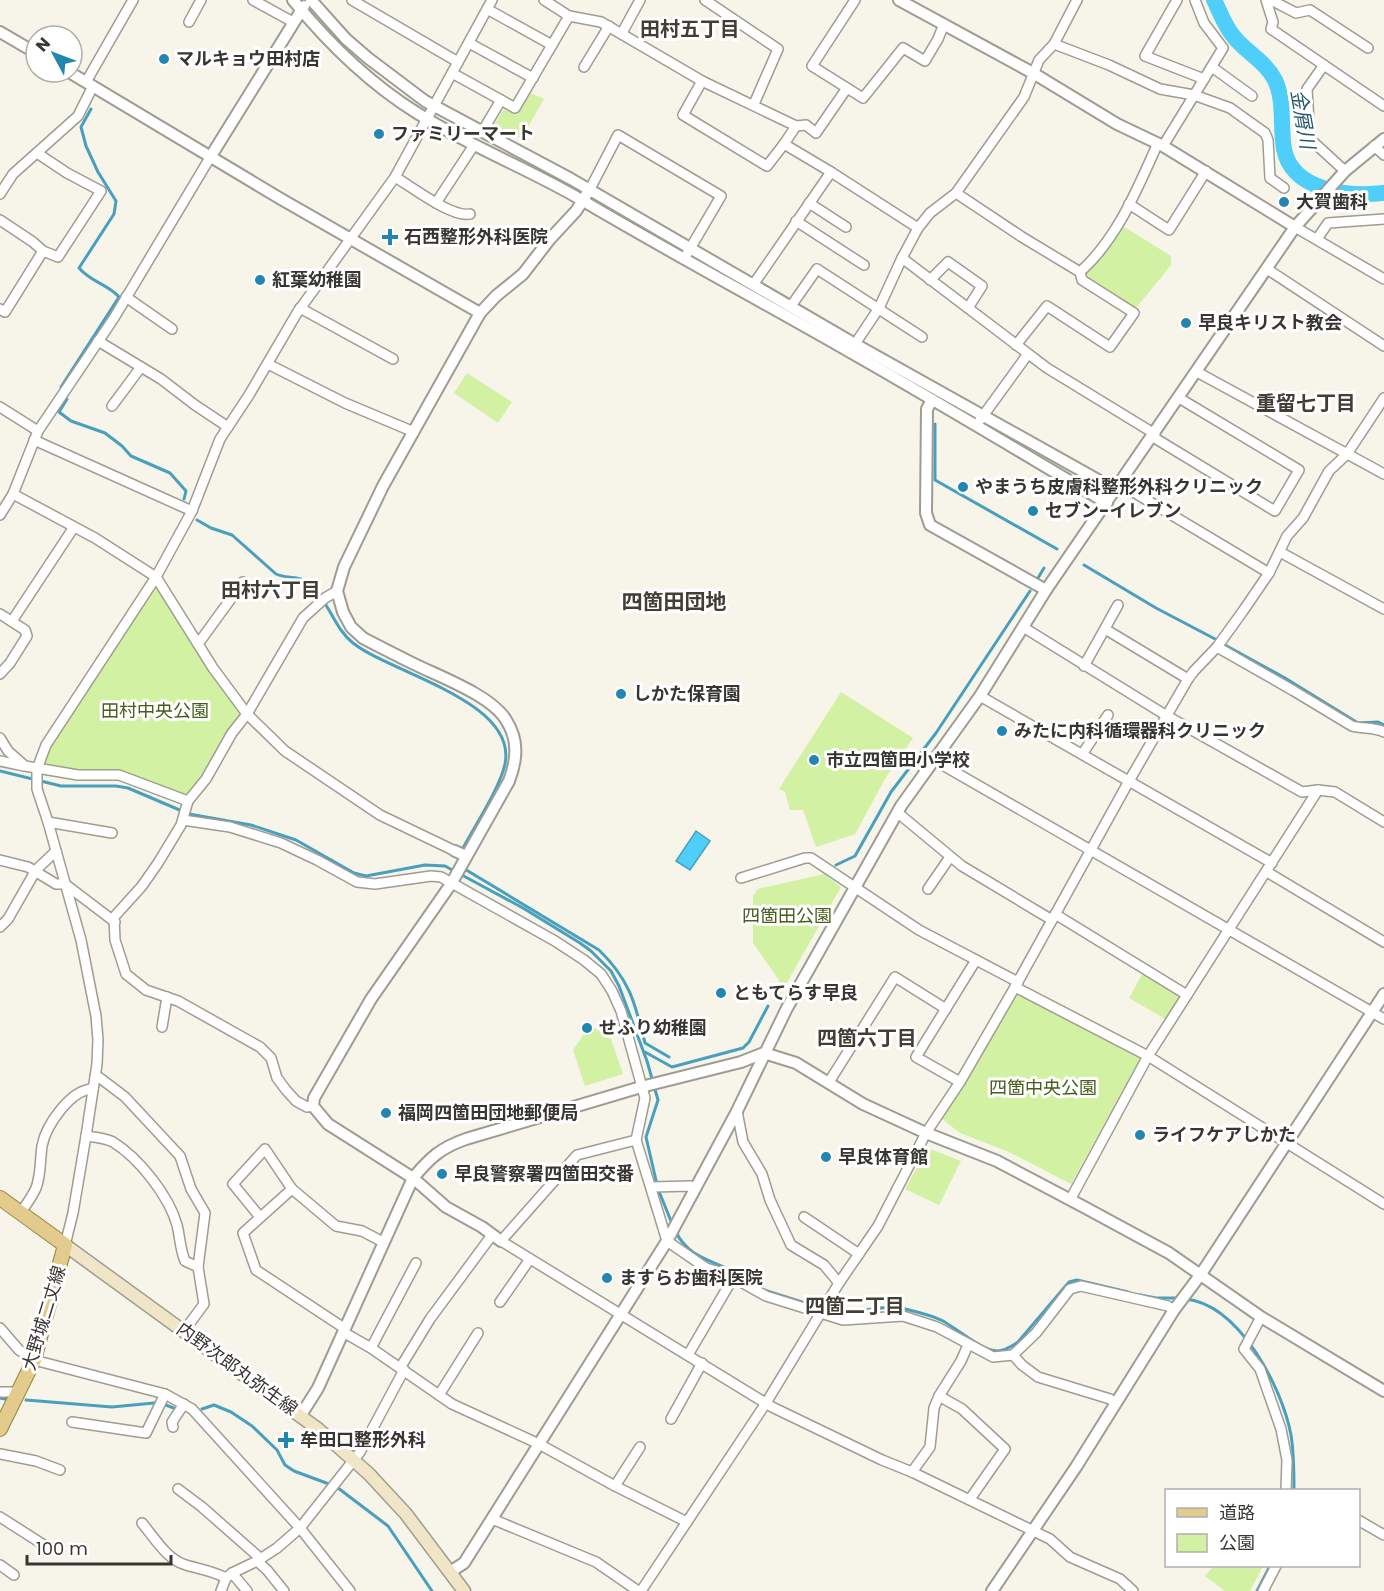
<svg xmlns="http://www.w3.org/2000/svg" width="1384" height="1591" viewBox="0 0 1384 1591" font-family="Poppins,'Noto Sans JP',sans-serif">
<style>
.green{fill:#d2f1a2}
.water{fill:#50cefa;stroke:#49a0be;stroke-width:1.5}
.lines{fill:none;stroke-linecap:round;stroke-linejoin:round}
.stream{stroke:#49a0be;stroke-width:3}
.river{stroke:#50cefa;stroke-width:16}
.minor-casing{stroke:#9f9c92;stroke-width:12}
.tertiary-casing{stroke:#9f9c92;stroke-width:14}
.secondary-casing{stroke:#9f9c92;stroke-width:15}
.primary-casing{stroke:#9b803d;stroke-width:16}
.minor{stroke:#fff;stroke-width:9}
.tertiary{stroke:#fff;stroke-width:10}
.secondary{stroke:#f1e5c7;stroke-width:12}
.primary{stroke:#e3cb8e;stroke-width:14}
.poi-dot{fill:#2286b0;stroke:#fff;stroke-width:2}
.labels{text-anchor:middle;stroke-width:6;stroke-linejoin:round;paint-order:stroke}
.poi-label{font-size:18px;font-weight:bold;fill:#383632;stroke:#fff;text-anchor:start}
.park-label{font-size:18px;fill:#485e1e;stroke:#fff}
.street-label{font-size:18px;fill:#383632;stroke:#fff}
.neighbourhood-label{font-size:20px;font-weight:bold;fill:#403e35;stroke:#fff}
.water-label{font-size:20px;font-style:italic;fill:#25596b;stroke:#fff}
.quarter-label{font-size:21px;font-weight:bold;fill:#403e35;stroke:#fff}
</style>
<rect width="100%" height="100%" fill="#f7f4e9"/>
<!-- green -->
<g class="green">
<polygon points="531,93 544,99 521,139 494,125 504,109 517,115"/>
<polygon points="1123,226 1171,256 1171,265 1136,308 1086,276 1087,270"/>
<polygon points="467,373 512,402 498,423 454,393"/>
<polygon points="155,583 242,714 204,777 187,797 121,772 79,772 43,767 50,746"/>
<polygon points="841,692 913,738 886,777 855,834 816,847 803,810 790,810 785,792 779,789"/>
<polygon points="824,874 841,887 780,995 779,980 753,943 753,896 758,889"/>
<polygon points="1144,971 1183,994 1167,1020 1129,998"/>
<polygon points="1017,993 1142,1056 1071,1184 1009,1152 960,1133 942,1119"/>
<polygon points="590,1025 611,1039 623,1074 585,1086 573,1050"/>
<polygon points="928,1148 961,1161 939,1205 905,1189"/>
<polygon points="1214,1566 1263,1566 1250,1591 1225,1591 1205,1576"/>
</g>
<!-- water -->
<polygon class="water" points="696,831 710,841 690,870 676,861"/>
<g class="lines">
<!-- stream -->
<g class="stream">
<path d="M 61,387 L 119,297 C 108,284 92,283 79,268 L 114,214 L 116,201 L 98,172 L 86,146 L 81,127 L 91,109"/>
<polyline points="67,399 59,412 71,421 105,433 122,446 131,456 170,473 186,491 184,499"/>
<polyline points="935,424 935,480 1057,549"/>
<path d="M 197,520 L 211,528 L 232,535 L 276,574 C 287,579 300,575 310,584 C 328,600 334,628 353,643 C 390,673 518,701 505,764 C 500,788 474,827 462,850"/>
<polyline points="1084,565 1156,608 1217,640"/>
<polyline points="1038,578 1044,568"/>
<polyline points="1225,645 1285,678 1358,723 1378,722 1384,725"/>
<polyline points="0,771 61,786 116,786 128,788 189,814 251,825 296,840 354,873 366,876 425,865 445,866 454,871"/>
<polyline points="836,865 855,856 891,792 936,733 1030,591"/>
<path d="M 463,868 L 599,950 C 630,980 635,1003 645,1043 L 669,1057"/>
<polyline points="460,874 523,908 580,943 591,951 611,971 619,986 647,1061 658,1100 646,1137 658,1189 673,1226"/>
<polyline points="645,1052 672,1067 743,1048 749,1042 768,1006"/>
<path d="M 676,1232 C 687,1255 707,1259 728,1269 C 737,1273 745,1278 753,1283"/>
<path d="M 764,1290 L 837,1313 C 862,1313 880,1304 905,1309 C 917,1312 930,1315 941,1320 C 955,1327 982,1351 997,1351 C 1005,1351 1012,1346 1018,1342 L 1069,1282 L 1077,1280 L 1128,1292"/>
<polyline points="1140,1295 1156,1298 1178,1298"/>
<path d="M 1185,1299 C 1239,1304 1282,1387 1291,1435 C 1294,1453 1294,1472 1294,1490"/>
<polyline points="0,1398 5,1399"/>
<polyline points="26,1400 112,1407 154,1403"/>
<polyline points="166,1405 176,1409"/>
<polyline points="202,1409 214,1405 231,1412 252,1426 277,1450 285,1465 294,1471 329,1484"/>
<polyline points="338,1488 388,1526 432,1591"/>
<polyline points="1257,1591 1270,1566"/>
</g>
<!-- river -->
<path class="river" d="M 1214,0 C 1220,12 1225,27 1234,37 C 1246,52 1266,62 1275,80 C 1285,101 1280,126 1284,149 C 1292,191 1349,197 1384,193"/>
<!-- minor casing -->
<g class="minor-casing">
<g id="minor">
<polyline points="253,0 293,22"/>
<polyline points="352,0 458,62"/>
<polyline points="705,0 778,49 754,104"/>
<polyline points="1177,0 1145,56 1204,79"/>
<polyline points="1266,0 1273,22 1271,29 1384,106"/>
<polyline points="1267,1 1273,1 1296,13 1310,10 1368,48"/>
<polyline points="487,9 552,45"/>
<polyline points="569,16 601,22 702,81 796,126 784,144"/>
<polyline points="189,22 201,0"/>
<polyline points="622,33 640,0"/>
<polyline points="469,43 533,78"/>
<polyline points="1054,44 1109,65 1160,89 1194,95 1230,108 1265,133 1268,140 1270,178 1284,188"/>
<polyline points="1324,65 1307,89 1310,139 1345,171"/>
<polyline points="584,67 609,26"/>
<polyline points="1212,67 1252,96"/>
<polyline points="452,73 501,100"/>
<polyline points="702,81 683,115 767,166 784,144 831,172"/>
<polyline points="86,82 133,0"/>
<polyline points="847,88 812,66 855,0"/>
<polyline points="796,126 806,125 816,133 847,88 863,98 903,48 925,61 938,39 944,24"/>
<polyline points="482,132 501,100 515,108 569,16 544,0"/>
<polyline points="1163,146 1223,48 1204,23 1195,0"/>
<polyline points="1374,146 1384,155"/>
<path d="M 395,177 C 412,187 452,218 470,214"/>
<polyline points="590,189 618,135 721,196 684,259"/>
<polyline points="956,193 1022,237 1080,272 1082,280 1134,313 1110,347 1047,306 1016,345"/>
<polyline points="0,194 13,174 78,116 93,86"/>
<polyline points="436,203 474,145"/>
<polyline points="809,203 846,227"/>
<polyline points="1129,204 1169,230 1206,171"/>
<polyline points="0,220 33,242 43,251 58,257 101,191 67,173 37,153"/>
<polyline points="796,221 864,265"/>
<polyline points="1295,227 1384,279"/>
<polyline points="1317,239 1328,223 1384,219"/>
<polyline points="902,258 1047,368 1155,434"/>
<polyline points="1267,269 1384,346"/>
<path d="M 1080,272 C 1118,238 1137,189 1158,143"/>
<polyline points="930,280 948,262 982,286 968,308"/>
<polyline points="753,285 831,172 918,228"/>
<polyline points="126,297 172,329"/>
<polyline points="791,306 817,269 922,337"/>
<polyline points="300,308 393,359"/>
<polyline points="0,309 5,312 43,251"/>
<polyline points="98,341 161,379 195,405 228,427"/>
<polyline points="851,350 879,308 902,258 918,228 930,213 956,193 1024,97 1039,60 1054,44 1077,0"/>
<polyline points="268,364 345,403 414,432"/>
<polyline points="1197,372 1384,474"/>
<polyline points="112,406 141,367"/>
<polyline points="0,407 38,431"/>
<polyline points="980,420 1028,354"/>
<polyline points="1153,437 1275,511 1299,470 1179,398"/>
<polyline points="34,440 192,511"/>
<polyline points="1120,484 1269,573"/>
<polyline points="13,494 95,538 156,577 213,668 247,714 285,751 380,815 455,851"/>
<polyline points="0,515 13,494 38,431 114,318 211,156"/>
<polyline points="1280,552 1384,609"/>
<polyline points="0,614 25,630 27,636 10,663 0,674"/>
<polyline points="12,621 74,527"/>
<polyline points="1023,627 1167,716 1302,792 1318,790 1335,792 1384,822"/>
<polyline points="1105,629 1188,679"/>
<polyline points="198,644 243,582"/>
<path d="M 1217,647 L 1294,691 L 1352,726 C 1363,729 1374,727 1384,732"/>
<polyline points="1084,666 1118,605"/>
<polyline points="980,696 1272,863"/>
<polyline points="0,738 8,751 25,766 78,775 119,775 188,801"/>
<polyline points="1083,753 1108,715"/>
<polyline points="934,760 1384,1019"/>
<polyline points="0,761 24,766"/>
<polyline points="898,813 962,866 1052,920"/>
<polyline points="183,820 230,827 281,843 317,860 357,882 375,884 431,876 441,877 555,941 584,960 601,974 612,991 621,1011 645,1098 636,1140 577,1155 501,1241 772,1407 882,1460 912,1472 1050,1539 1070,1557 1120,1579 1133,1591"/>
<polyline points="48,822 112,833"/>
<polyline points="0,860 28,867 56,884 65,884 115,922"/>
<polyline points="1267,872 1384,942"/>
<polyline points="741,878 805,858 811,858 919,930 1018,982"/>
<polyline points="928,889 950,857"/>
<polyline points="1055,914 1187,995"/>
<polyline points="0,927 8,919 36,870 56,851"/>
<polyline points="1015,987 1148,1056 1384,1204"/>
<polyline points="162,1027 167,997"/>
<polyline points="95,1077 100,1078 125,1097 180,1156 191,1189 205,1213 198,1267"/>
<polyline points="829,1082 895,977 946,1009"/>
<polyline points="960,1082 916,1057 976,960"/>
<polyline points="313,1106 307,1107 296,1101 286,1090 277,1078 271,1058 260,1047 178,1001 146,990 126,974 115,940 114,917 142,886 158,863 181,825 188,801 206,779 232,733 247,714 303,618 325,598 337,591"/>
<polyline points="737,1111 743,1142 762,1174 770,1200 791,1245 824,1265 839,1283"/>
<path d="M 86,1136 C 95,1137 106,1138 113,1142 C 139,1158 169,1196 177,1225 C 180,1237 180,1249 185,1261 L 198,1267 L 204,1304 L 184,1331"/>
<polyline points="636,1140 667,1241 706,1268 727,1274 766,1296 843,1320 903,1316 937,1327 993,1357 1013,1355 1036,1333 1070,1289 1081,1286 1168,1306 1174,1310"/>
<polyline points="651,1187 691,1186 696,1188"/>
<polyline points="292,1189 336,1226 362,1231 383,1242"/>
<polyline points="1070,1200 1148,1056 1318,790"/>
<path d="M 21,1212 C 26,1205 32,1197 36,1188 C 41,1175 40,1160 42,1146 C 46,1125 71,1089 93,1089"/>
<polyline points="260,1217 233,1184 265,1149 292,1189 243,1233 256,1270 344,1328"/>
<polyline points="804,1217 859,1254"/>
<polyline points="65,1245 73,1213 86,1136 97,1064 98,1040 96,1016 81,940 48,822 37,789 37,769 46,745 156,577 192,511 220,439 249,395 297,313 395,177 492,0"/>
<polyline points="500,1302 530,1259"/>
<polyline points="1261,1317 1244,1349 1260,1369 1281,1429 1287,1460 1286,1490"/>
<polyline points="0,1328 19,1350 34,1360 165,1394 192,1409 300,1528 350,1591"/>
<polyline points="343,1332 371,1348 452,1404 539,1444 615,1486 687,1522"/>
<polyline points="371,1348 416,1263"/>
<polyline points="688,1355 733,1278"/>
<polyline points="1013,1355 1022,1365 1038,1377 1110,1399 1115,1403"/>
<polyline points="400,1368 430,1319 492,1235"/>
<polyline points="0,1392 12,1392 18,1394"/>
<polyline points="439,1395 478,1333"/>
<polyline points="939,1396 961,1361 968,1345"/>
<polyline points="671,1419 702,1363"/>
<polyline points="72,1422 146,1433 165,1394"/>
<polyline points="173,1427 172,1422 184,1404"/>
<polyline points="0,1454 36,1461 60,1470"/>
<polyline points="912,1472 930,1447 934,1408 939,1396 962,1409 1005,1449 970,1499"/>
<polyline points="615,1486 640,1447"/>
<polyline points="178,1489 202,1507 261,1559"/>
<polyline points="0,1517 47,1547"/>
<polyline points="492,1519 596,1562 638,1591"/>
<polyline points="1358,1520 1384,1535"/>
<path d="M 142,1523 C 154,1537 167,1560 186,1565 C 199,1569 213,1571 226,1578"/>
<polyline points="257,1561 267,1570 284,1591"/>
<polyline points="0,1565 14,1575"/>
<polyline points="232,1573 247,1591"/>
<polyline points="221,1591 226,1578 232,1573 257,1561 277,1548 300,1528 360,1452 404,1370"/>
<polyline points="641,1591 766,1403 839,1283 878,1226 926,1133 960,1082 1015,987 1129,781 1188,679 1194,671 1217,647 1243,611 1269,573 1287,536 1303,518 1329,471 1347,454 1384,398"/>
<polyline points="1263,1591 1276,1566"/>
</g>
</g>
<!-- tertiary casing -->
<g class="tertiary-casing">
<g id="tertiary">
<path d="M 293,0 C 329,44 369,83 417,113 C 469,146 527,168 580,199 C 671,253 765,303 857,356 C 941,404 1024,454 1107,503"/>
<polyline points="311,0 346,39 368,58 425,101 571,179 855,344 1116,490"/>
<polyline points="899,0 1033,73 1117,124 1163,146 1295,227"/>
<polyline points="0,32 36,53"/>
<polyline points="69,72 281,199 480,313"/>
<polyline points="211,156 304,6"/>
<polyline points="932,400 927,409 926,513 930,525 1046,590"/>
<polyline points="455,851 466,856"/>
<path d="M 501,1241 L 482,1227 L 446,1207 L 413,1178 L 328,1124 L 313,1106 L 314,1098 L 371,999 L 451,884 L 509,781 C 517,760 519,740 506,720 C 491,695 438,676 412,663 C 396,655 380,647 363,638 L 351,627 L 343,612 L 337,591 L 344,567 L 383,486 L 480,313 L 496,296 L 523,274 L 550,239 L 576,211 L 590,189"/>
<path d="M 301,1415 L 318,1388 L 413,1178 C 430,1158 440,1148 466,1139 L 641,1087 L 741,1062 L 764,1053 L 796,1063 L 863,1104 L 926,1133 L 997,1161 L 1084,1207 L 1169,1253 L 1261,1317 L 1384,1391"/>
<polyline points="450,1572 464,1563 667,1241 737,1111 787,1008 901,806 980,696 1046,590 1295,227 1345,171 1384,139"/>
<polyline points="992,1591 1076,1467 1174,1310 1201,1274 1384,994"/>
</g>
</g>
<!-- secondary casing -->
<g class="secondary-casing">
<polyline id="secondary" points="65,1245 318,1429 369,1474 406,1514 464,1591"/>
</g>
<!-- primary casing -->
<g class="primary-casing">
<polyline id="primary" points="0,1198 65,1245 34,1360 0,1429"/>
</g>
<!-- minor -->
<use href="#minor" class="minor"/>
<!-- tertiary -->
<use href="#tertiary" class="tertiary"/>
<!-- secondary -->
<use href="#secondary" class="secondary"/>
<!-- primary -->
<use href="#primary" class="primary"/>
</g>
<!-- markers -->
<g class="poi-dot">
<circle cx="164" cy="59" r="6"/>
<circle cx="379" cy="134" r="6"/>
<circle cx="1284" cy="202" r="6"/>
<path d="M387 228h6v6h6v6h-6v6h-6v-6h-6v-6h6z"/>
<circle cx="260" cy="280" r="6"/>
<circle cx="1186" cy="323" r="6"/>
<circle cx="963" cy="487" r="6"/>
<circle cx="1033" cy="511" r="6"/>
<circle cx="621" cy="694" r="6"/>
<circle cx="1002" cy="731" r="6"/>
<circle cx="814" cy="760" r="6"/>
<circle cx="721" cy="993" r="6"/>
<circle cx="587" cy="1028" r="6"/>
<circle cx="386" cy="1113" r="6"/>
<circle cx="1140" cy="1135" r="6"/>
<circle cx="826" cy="1157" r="6"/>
<circle cx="442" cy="1174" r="6"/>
<circle cx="607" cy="1278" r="6"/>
<path d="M283 1431h6v6h6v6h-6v6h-6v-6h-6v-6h6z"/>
</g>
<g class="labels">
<!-- poi labels -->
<g class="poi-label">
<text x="176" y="65">マルキョウ田村店</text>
<text x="391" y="140">ファミリーマート</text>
<text x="1296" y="208">大賀歯科</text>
<text x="404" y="243">石西整形外科医院</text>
<text x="272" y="286">紅葉幼稚園</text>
<text x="1198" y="329">早良キリスト教会</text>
<text x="975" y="493">やまうち皮膚科整形外科クリニック</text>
<text x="1045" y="517">セブン-イレブン</text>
<text x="633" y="700">しかた保育園</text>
<text x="1014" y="737">みたに内科循環器科クリニック</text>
<text x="826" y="766">市立四箇田小学校</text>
<text x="733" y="999">ともてらす早良</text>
<text x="599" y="1034">せふり幼稚園</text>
<text x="398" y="1119">福岡四箇田団地郵便局</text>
<text x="1152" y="1141">ライフケアしかた</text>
<text x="838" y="1163">早良体育館</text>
<text x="454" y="1180">早良警察署四箇田交番</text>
<text x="619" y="1284">ますらお歯科医院</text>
<text x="300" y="1446">牟田口整形外科</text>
</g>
<!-- park labels -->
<g class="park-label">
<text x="155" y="717">田村中央公園</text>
<text x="787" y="922">四箇田公園</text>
<text x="1043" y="1094">四箇中央公園</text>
</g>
<!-- street labels -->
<g class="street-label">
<text transform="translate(44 1318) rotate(-73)" y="6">大野城二丈線</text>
<text transform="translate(237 1369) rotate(36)" y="6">内野次郎丸弥生線</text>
</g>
<!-- neighbourhood labels -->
<g class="neighbourhood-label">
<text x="690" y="36">田村五丁目</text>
<text x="1306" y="410">重留七丁目</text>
<text x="271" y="597">田村六丁目</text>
<text x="867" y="1045">四箇六丁目</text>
<text x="855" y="1313">四箇二丁目</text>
</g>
<!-- water labels -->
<g class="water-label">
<text transform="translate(1303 119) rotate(80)" y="7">金屑川</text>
</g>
<!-- quarter labels -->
<g class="quarter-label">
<text x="674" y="609">四箇田団地</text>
</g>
</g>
<!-- legend -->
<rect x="1165" y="1489" width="195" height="78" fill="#ffffff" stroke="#afafad" stroke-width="1.5"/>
<rect x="1177" y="1508" width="30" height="9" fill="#e3cb8e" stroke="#afafad" stroke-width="1.5"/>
<text x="1219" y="1519" font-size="18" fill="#383632">道路</text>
<rect x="1177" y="1534" width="30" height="18" fill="#d2f1a2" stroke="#afafad" stroke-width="1.5"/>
<text x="1219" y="1549" font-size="18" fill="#383632">公園</text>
<!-- north arrow -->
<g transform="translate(54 54) rotate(311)"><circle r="28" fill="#ffffff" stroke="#afafad" stroke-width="1.5"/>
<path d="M0-4.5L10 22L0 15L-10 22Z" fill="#2286b0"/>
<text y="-9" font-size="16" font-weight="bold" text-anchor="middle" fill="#383632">N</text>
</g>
<!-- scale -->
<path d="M27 1555v9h144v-9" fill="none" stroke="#383632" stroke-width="3"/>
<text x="36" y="1555" font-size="18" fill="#383632" stroke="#ffffff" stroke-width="4.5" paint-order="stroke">100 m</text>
</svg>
